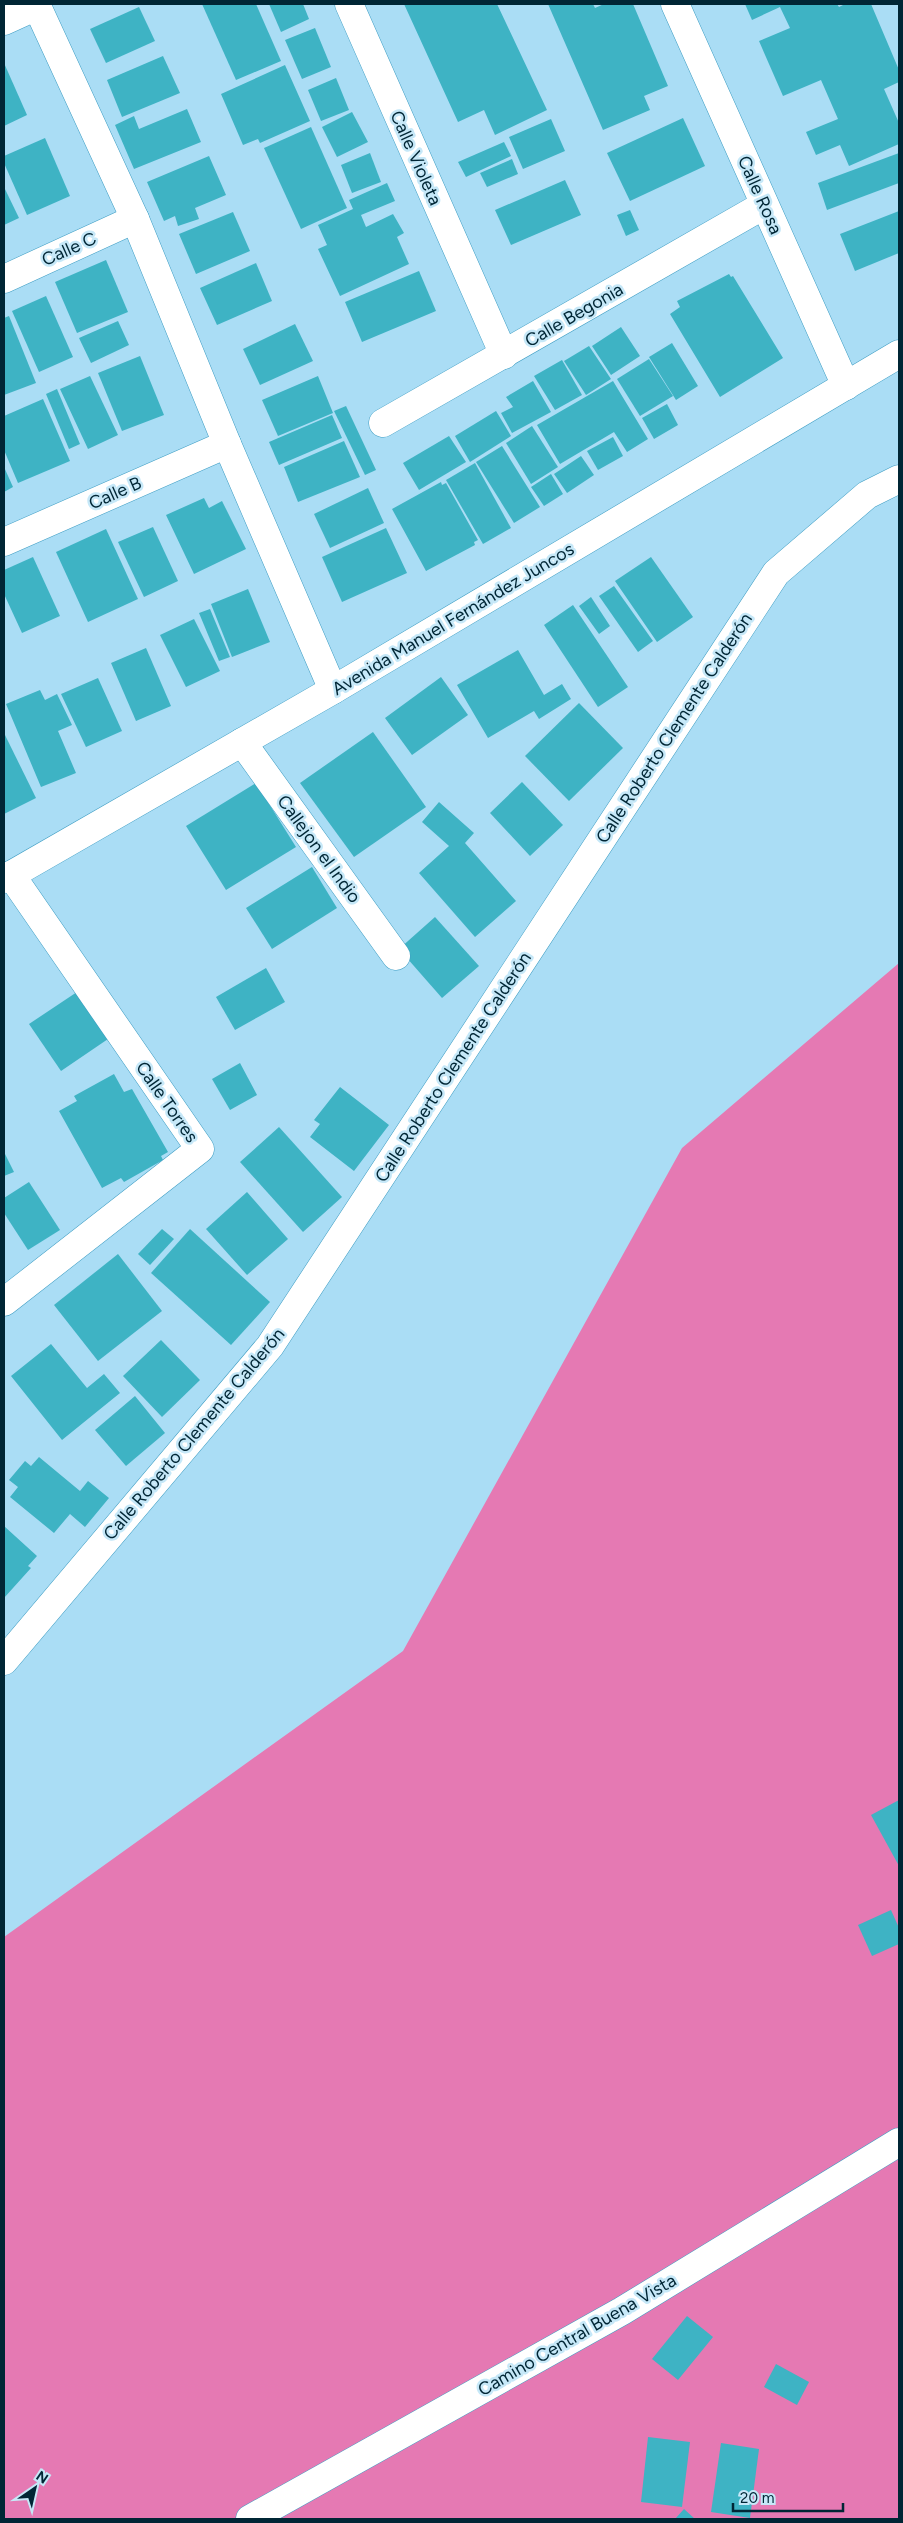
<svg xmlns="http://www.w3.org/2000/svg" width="903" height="2523" viewBox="0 0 903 2523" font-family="Figtree,sans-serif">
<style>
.green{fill:#e579b3}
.building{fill:#3eb3c4}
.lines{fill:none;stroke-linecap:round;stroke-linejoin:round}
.minor-casing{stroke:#3e9dc3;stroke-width:29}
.tertiary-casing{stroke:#3e9dc3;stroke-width:29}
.minor{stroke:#fff;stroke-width:28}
.tertiary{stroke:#fff;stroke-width:28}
.labels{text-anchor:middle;stroke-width:5;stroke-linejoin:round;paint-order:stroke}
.street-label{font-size:18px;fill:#002635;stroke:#c6e8f8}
</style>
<rect width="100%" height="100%" fill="#aaddf5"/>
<!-- green -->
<polygon class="green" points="899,963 899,2519 4,2519 4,1937 403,1651 682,1148"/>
<!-- building -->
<g class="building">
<polygon points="202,4 256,4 281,61 236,80"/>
<polygon points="269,4 303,4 309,19 281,32"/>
<polygon points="404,4 497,4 547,110 495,135 484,110 458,122"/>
<polygon points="548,4 593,4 595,8 604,4 633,4 668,86 644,96 650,110 603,130"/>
<polygon points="745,4 837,4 839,7 845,4 871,4 899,70 899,82 884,89 899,123 899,144 849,166 840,145 816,155 806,132 838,119 821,80 783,96 759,41 790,28 780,7 752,20"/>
<polygon points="139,7 155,41 106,63 90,29"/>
<polygon points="315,28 331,67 302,79 285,40"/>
<polygon points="163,56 180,93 122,117 107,80"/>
<polygon points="4,63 27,115 4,126"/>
<polygon points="285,65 310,121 260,143 258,139 243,145 221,94"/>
<polygon points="336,78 349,110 321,121 308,90"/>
<polygon points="187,109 201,142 134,169 115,125 134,116 139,129"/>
<polygon points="352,112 368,142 337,157 322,127"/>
<polygon points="683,118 705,166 630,201 607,153"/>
<polygon points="551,119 565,151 523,169 509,137"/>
<polygon points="311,127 347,208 301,229 264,148"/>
<polygon points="45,138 70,196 27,215 4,163 4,156"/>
<polygon points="504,142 511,156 466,177 458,162"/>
<polygon points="370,153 381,182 352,193 341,165"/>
<polygon points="899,153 899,183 827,210 818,183"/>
<polygon points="209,156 226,195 195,208 199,219 178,226 175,216 164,221 147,182"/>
<polygon points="512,159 518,174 487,187 480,173"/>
<polygon points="565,180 581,215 511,245 495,210"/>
<polygon points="387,183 395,201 361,215 366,227 393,214 404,233 397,237 409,264 340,296 318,249 327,245 318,225 353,209 349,200"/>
<polygon points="4,187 19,218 4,225"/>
<polygon points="630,210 639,230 626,236 617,215"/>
<polygon points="899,211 899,253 855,271 840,234"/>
<polygon points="233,212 250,251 196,274 179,234"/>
<polygon points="106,260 128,312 77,333 55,282"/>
<polygon points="256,263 272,301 217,325 200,288"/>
<polygon points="419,271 436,311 362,342 345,302"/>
<polygon points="729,274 731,277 733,276 783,358 720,397 670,314 680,307 677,301"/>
<polygon points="46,296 73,357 39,372 12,311"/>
<polygon points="9,316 36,383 4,395 4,318"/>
<polygon points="118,321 129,345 91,363 79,338"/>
<polygon points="295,324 313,361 260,385 243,349"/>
<polygon points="621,327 640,356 611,375 592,346"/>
<polygon points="672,343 698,386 676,400 649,357"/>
<polygon points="589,346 611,379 586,395 564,361"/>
<polygon points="140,356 164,415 122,431 98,373"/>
<polygon points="649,359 673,396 640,416 617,379"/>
<polygon points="562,360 582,395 555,410 534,376"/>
<polygon points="90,376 118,435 88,449 60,389"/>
<polygon points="318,376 333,413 278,436 262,400"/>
<polygon points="533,381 551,412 512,433 501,413 513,407 506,397"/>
<polygon points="613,381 648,439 627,452 614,432 560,464 537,425"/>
<polygon points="57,389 80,444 69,449 46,394"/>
<polygon points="43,399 70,461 18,483 4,450 4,416"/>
<polygon points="667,404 678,425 654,439 642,418"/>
<polygon points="346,406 376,470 365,475 334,411"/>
<polygon points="496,411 511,436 470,462 455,436"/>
<polygon points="332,415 342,438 279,465 269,442"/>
<polygon points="532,426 558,467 531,484 506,443"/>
<polygon points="449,436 466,462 419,490 403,463"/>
<polygon points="613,437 623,456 598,470 587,451"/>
<polygon points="344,441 360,477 298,502 284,467"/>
<polygon points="502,446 540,507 514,523 476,462"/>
<polygon points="581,456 594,475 567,493 554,474"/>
<polygon points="475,463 511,528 483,544 446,480"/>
<polygon points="4,467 13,487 4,492"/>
<polygon points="551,474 563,494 544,506 531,487"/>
<polygon points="441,482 442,485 446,483 478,540 474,542 475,545 426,571 392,509"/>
<polygon points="368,488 384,523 330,548 314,514"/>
<polygon points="204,498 209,508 222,501 246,549 194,574 166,515"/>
<polygon points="153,527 178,581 144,597 118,542"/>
<polygon points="386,528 407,573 342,602 322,557"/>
<polygon points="106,529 138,599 88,622 56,552"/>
<polygon points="33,557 60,616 22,633 4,594 4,570"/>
<polygon points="651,557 693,617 657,642 615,581"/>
<polygon points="614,586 653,641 638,652 599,596"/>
<polygon points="248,589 270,642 232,657 211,604"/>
<polygon points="591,597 610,626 599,634 579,606"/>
<polygon points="573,605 628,687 598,707 544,625"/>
<polygon points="210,609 230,657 219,661 199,613"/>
<polygon points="194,619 220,671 186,687 160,635"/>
<polygon points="146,648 171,706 136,721 111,663"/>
<polygon points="518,650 544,695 562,684 571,699 539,719 534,711 488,738 457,685"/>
<polygon points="441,677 468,715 412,755 385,718"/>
<polygon points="98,678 122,731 86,747 61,694"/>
<polygon points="40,690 45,700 57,694 72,725 58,731 76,773 41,787 6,704"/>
<polygon points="579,703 623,748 569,801 525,756"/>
<polygon points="373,732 426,807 354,857 300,783"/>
<polygon points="4,733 36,798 4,814"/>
<polygon points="522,782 563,825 530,856 490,813"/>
<polygon points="256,783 296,847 226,890 186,826"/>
<polygon points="439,802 474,833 465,843 516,901 475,937 419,873 449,846 422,822"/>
<polygon points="312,867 337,908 272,949 246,908"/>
<polygon points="435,917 479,966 442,998 399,949"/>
<polygon points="266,968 285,1002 235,1030 216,997"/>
<polygon points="77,992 108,1039 61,1071 29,1024"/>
<polygon points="240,1063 257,1095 230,1110 212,1079"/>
<polygon points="114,1074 124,1092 132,1089 168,1152 161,1156 163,1160 124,1182 121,1178 102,1188 59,1111 77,1101 74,1096"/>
<polygon points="340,1087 389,1125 354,1171 310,1137 320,1124 314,1120"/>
<polygon points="279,1127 342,1197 303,1232 240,1162"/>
<polygon points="5,1154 14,1172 4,1176 4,1155"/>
<polygon points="29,1182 60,1230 28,1250 4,1213 4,1198"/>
<polygon points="247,1192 288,1239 247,1275 206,1229"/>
<polygon points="162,1229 174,1239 150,1265 138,1254"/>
<polygon points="190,1229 270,1302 231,1345 151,1273"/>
<polygon points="118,1254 162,1311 98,1361 54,1305"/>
<polygon points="161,1340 200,1380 162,1417 123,1376"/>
<polygon points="51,1344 87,1388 104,1374 120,1393 62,1440 11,1376"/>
<polygon points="135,1396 165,1433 126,1466 95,1430"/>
<polygon points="39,1457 80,1491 88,1481 109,1498 85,1527 70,1514 54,1533 10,1497 18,1487 9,1480 25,1461 31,1466"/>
<polygon points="4,1526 37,1556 28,1566 31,1568 4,1598"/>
<polygon points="899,1800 899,1866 871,1815"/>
<polygon points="891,1910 899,1928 899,1944 872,1956 858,1925"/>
<polygon points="687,2316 713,2337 678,2380 652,2359"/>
<polygon points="776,2364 809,2382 797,2405 764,2387"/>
<polygon points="648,2437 690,2442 682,2507 641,2502"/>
<polygon points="721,2443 759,2449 750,2518 711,2512"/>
<polygon points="684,2509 695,2519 675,2519"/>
</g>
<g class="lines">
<!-- minor casing -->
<g class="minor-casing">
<g id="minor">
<polyline points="36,4 135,219 227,444 333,690"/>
<polyline points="349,4 504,355"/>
<polyline points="675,4 846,386"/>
<polyline points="4,21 37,6"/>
<polyline points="4,279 135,219"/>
<polyline points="383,423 764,205"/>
<polyline points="4,542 227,444"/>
<polyline points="242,742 396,956"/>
<polyline points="4,1302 200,1149 11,875"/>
<polyline points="4,1661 270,1346 776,573 867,495 899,479"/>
<polyline points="250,2519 622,2311 899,2142"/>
</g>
</g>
<!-- tertiary casing -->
<g class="tertiary-casing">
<polyline id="tertiary" points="4,879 333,690 899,354"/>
</g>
<!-- minor -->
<use href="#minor" class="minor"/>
<!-- tertiary -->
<use href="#tertiary" class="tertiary"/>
</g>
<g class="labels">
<!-- street labels -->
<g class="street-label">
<text transform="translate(416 158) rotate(66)" y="6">Calle Violeta</text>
<text transform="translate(760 195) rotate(66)" y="6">Calle Rosa</text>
<text transform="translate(69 249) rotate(-24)" y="6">Calle C</text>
<text transform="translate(574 315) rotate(-30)" y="6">Calle Begonia</text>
<text transform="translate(115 493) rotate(-24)" y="6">Calle B</text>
<text transform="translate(453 619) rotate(-31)" y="6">Avenida Manuel Fernández Juncos</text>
<text transform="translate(674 728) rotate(-57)" y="6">Calle Roberto Clemente Calderón</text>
<text transform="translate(319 849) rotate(54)" y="6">Callejon el Indio</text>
<text transform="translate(453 1067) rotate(-57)" y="6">Calle Roberto Clemente Calderón</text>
<text transform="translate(167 1102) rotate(55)" y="6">Calle Torres</text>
<text transform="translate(194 1434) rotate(-50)" y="6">Calle Roberto Clemente Calderón</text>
<text transform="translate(577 2335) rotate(-30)" y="6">Camino Central Buena Vista</text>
</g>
</g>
<!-- border -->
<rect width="903" height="2523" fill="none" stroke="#002635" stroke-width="10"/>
<!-- north arrow -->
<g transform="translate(35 2488) rotate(34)" stroke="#c6e8f8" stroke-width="4" paint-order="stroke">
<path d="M0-4L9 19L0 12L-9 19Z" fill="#002635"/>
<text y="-8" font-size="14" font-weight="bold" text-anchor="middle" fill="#002635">N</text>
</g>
<!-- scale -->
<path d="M733 2503v8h110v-8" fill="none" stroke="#002635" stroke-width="2.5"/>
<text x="740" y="2503" font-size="15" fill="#002635" stroke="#c6e8f8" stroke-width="4" paint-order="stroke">20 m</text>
</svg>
